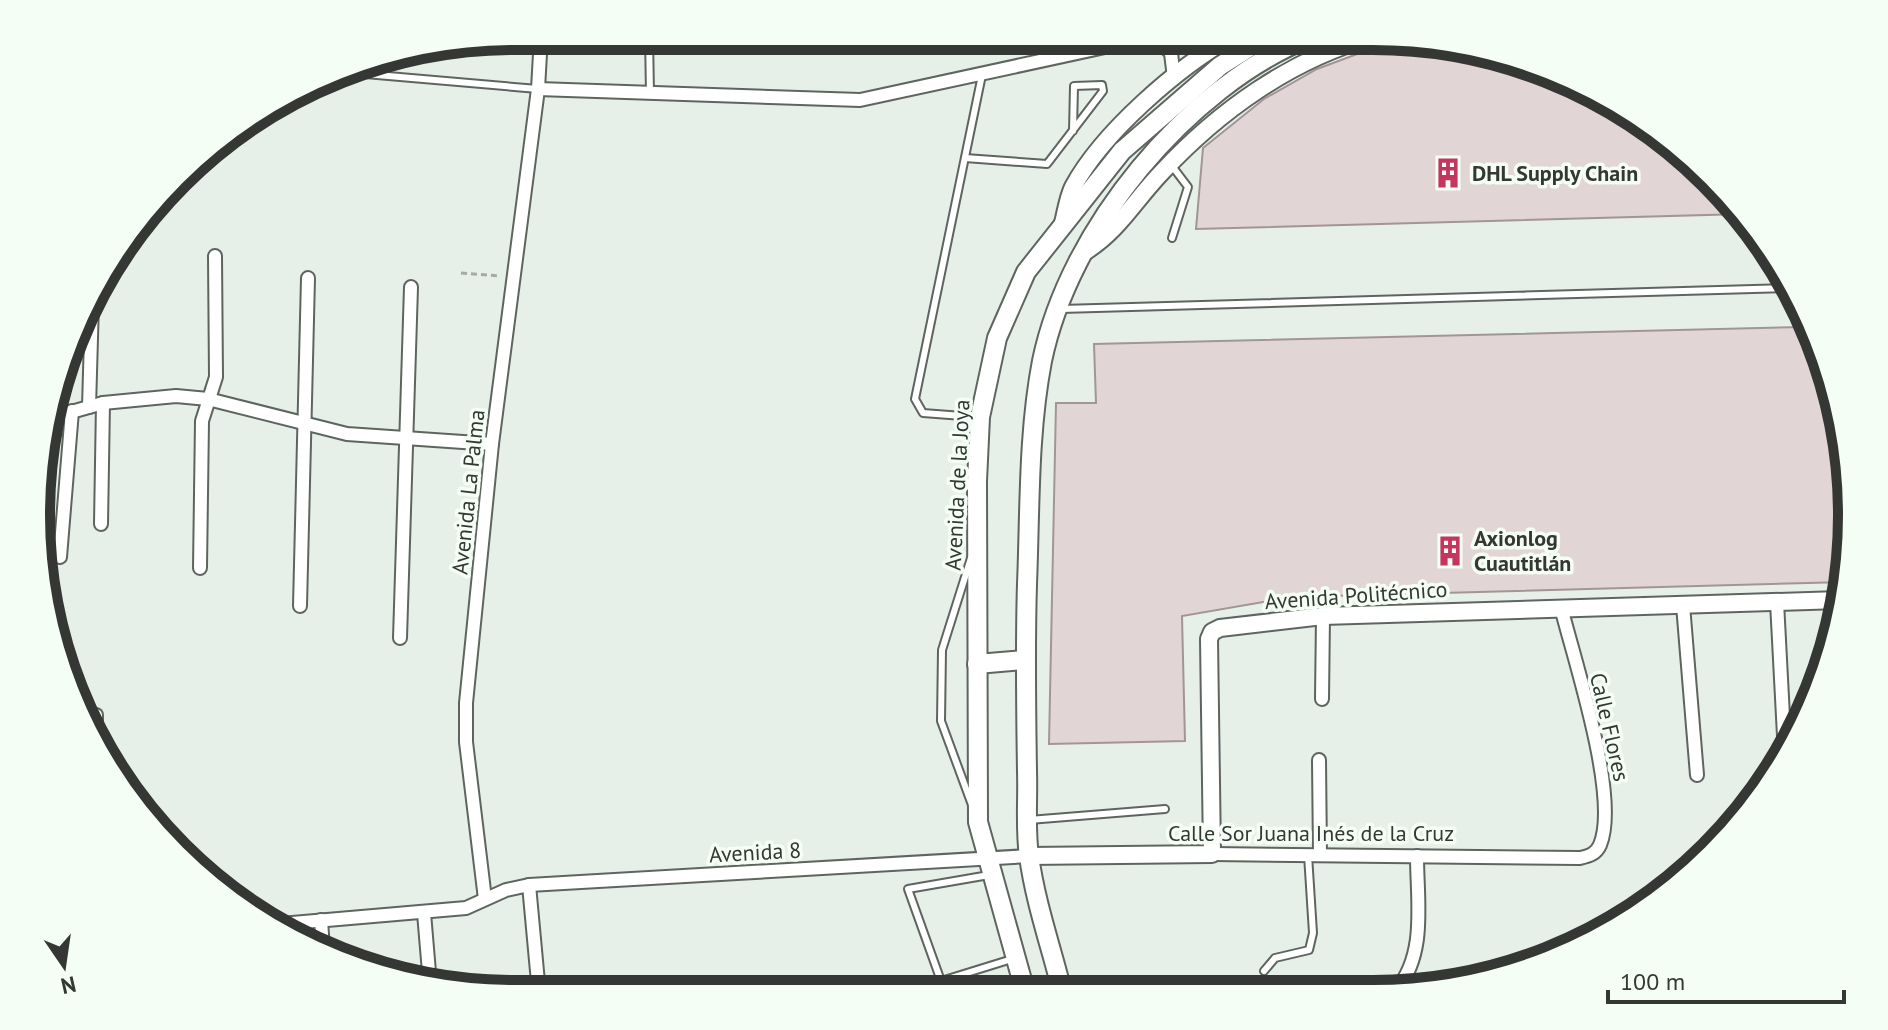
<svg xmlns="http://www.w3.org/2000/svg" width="1888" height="1030" viewBox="0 0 1888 1030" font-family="'PT Sans',sans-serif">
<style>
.building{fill:#e2d5d6;stroke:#a19596;stroke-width:2}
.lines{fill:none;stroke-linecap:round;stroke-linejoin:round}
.service-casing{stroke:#5d655e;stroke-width:10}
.minor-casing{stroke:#5d655e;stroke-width:16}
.tertiary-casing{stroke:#5d655e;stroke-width:20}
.secondary-casing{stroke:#5d655e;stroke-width:22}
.path{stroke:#a4aaa4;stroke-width:3;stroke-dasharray:6 4;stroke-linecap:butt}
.service{stroke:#fff;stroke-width:6}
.minor{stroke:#fff;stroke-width:12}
.tertiary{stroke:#fff;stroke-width:16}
.secondary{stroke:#fff;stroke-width:18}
.labels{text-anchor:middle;stroke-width:7;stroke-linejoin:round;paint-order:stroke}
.poi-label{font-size:22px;font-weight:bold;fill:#343734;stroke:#f4fef5;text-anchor:start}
.street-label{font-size:22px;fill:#343734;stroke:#f4fef5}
.rim{fill:none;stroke:#343734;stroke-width:10}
</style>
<rect width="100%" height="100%" fill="#e7f0e8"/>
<!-- building -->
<g class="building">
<polygon points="1456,46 1497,52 1612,100 1742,214 1196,229 1203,148 1264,99 1317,69 1376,47"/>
<polygon points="1804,327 1832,384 1838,525 1844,525 1846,582 1293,597 1182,616 1185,741 1049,744 1056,403 1096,403 1094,344"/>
</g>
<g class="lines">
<!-- service casing -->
<g class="service-casing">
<g id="service">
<polyline points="649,36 650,94"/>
<polyline points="342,72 538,89"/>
<polyline points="965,158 1047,164 1103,91 1102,85 1074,86 1073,131"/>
<polyline points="1172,238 1188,187 1172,166"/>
<polyline points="1061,309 1785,288"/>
<polyline points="976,417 923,413 915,399 982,75"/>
<polyline points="971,558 942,650 941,721 972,805"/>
<polyline points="1029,820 1165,809"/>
<polyline points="1264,971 1275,958 1309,950 1313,933 1308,855"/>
<polyline points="941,981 908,889 989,875"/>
<polyline points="946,992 941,981 1012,959"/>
</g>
</g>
<!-- minor casing -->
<g class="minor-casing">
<g id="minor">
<polyline points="1155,37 1171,53 1174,78"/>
<polyline points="538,89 860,100 1151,37"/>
<polyline points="89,407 92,303"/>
<polyline points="50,418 103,403 176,396 208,399 347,434 492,444"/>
<polyline points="101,524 103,403"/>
<polyline points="60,557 72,411"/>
<polyline points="200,568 202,421 216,377 215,256"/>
<polyline points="1777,602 1785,755"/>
<polyline points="1683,605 1697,775"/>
<polyline points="300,606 308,278"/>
<polyline points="400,638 411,287"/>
<polyline points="1322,699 1323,616"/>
<polyline points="96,736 96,715"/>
<polyline points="1319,760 1320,855"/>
<path d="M 1212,854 L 1580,858 C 1589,856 1596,854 1600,845 C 1620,797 1574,660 1561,607"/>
<polyline points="1707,857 1708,844 1723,839"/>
<polyline points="529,885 539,993"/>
<polyline points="485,899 466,742 466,703 492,444 538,89 541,36"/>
<polyline points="424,913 430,984"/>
<polyline points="321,920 323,949"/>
<polyline points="269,925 466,908 506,890 529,885 1029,856"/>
<polyline points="1557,950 1685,875"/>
<path d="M 1396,990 C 1427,954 1417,901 1417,856"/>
</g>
</g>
<!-- tertiary casing -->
<g class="tertiary-casing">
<g id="tertiary">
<path d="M 1063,223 C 1066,211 1068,197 1073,187 C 1103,132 1177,68 1231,37"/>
<path d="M 1086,251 C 1119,230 1135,200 1162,172 C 1219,111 1290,60 1371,37"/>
<polyline points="1029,856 1212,854 1209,639 1212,632 1220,628 1323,616 1840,600"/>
</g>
</g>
<!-- secondary casing -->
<g class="secondary-casing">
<g id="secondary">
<polyline points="977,664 1025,660"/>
<polyline points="1025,991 978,822 977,481 980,417 997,338 1026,272 1122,151 1220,66 1266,37"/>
<path d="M 1062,991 C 1051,947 1035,901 1029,856 C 1025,829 1028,799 1027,771 C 1026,709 1025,647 1027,584 C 1030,510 1028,434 1042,361 C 1069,230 1186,87 1310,37"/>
</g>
</g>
<!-- path -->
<polyline class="path" points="461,273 501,276"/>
<!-- service -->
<use href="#service" class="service"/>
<!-- minor -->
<use href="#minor" class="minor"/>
<!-- tertiary -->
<use href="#tertiary" class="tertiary"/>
<!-- secondary -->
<use href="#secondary" class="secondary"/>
</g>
<!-- icons -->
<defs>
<g id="building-bare" transform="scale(2.4)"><path d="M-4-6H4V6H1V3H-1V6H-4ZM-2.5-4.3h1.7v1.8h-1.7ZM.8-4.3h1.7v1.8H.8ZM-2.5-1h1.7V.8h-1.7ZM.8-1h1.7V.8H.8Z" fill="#c5365e" stroke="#f4fef5" stroke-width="2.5" paint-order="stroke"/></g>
</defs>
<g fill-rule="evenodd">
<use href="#building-bare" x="1448" y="173"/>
<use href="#building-bare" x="1450" y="551"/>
</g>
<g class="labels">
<!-- poi labels -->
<g class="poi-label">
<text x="1472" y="181">DHL Supply Chain</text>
<text x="1474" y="546">Axionlog<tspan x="1474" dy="25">Cuautitlán</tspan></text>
</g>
<!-- street labels -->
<g class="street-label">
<text transform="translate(957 485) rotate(-87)" y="8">Avenida de la Joya</text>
<text transform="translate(468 492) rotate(-84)" y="8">Avenida La Palma</text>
<text transform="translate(1356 595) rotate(-4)" y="8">Avenida Politécnico</text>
<text transform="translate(1610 727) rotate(77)" y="8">Calle Flores</text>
<text x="1311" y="841">Calle Sor Juana Inés de la Cruz</text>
<text transform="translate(755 852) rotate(-3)" y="8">Avenida 8</text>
</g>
</g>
<!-- crop -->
<path d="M0 0H1888V1030H0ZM515 50H1373A465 465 0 0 1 1838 515V515A465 465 0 0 1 1373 980H515A465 465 0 0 1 50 515V515A465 465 0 0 1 515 50Z" fill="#f4fef5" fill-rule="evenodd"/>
<path class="rim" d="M515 50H1373A465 465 0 0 1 1838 515V515A465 465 0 0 1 1373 980H515A465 465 0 0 1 50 515V515A465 465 0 0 1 515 50Z"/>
<!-- north arrow -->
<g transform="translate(64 966) rotate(167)" stroke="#f4fef5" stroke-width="6" paint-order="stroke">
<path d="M0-6L14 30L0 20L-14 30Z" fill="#343734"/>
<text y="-12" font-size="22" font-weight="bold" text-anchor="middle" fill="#343734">N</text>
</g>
<!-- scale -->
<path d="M1608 990v12h236v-12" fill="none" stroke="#343734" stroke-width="4"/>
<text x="1620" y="990" font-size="24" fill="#343734" stroke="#f4fef5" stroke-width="6" paint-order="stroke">100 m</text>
</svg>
